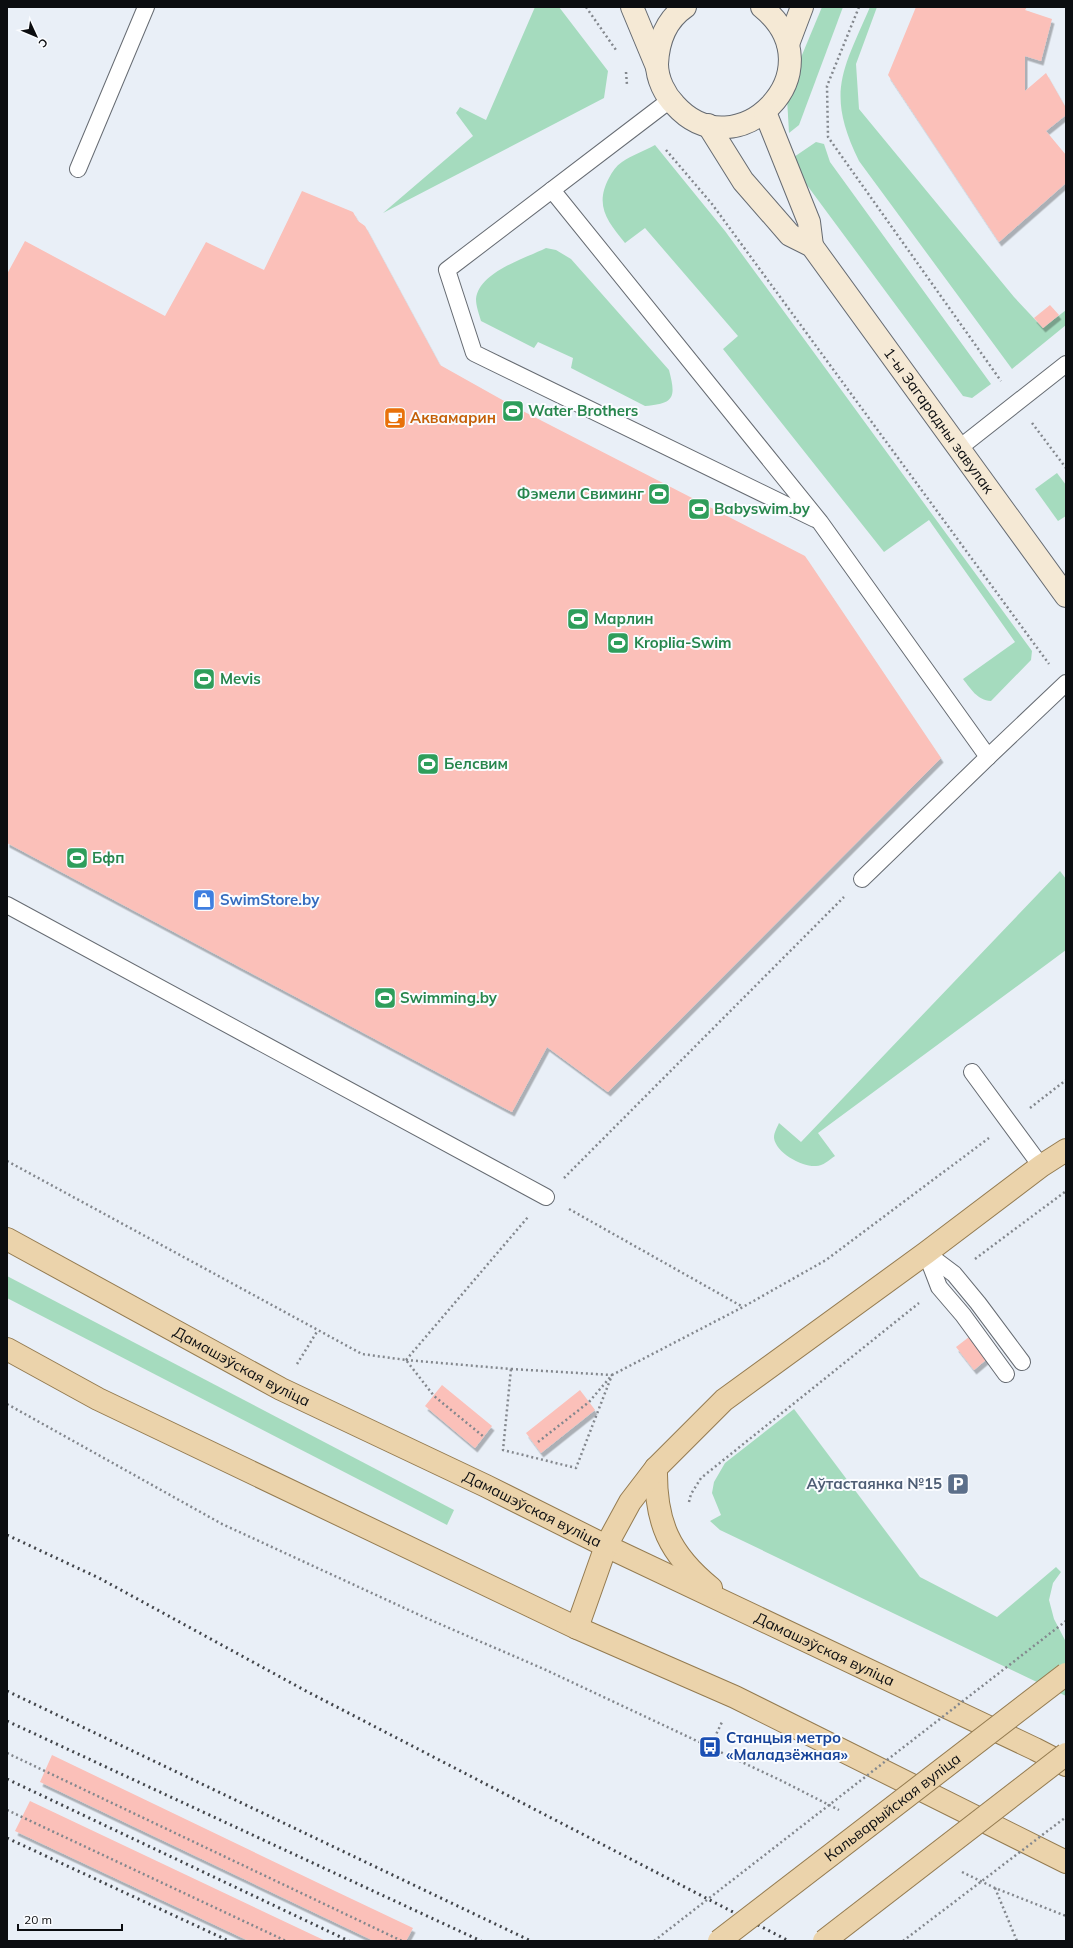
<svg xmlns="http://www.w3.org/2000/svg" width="1073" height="1948" viewBox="0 0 1073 1948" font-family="Mulish,sans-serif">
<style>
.green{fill:#a5dbbe}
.building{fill:#fbc0b9;filter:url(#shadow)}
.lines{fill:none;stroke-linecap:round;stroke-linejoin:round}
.lane-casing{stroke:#666b72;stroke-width:18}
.secondary-casing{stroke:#666b72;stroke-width:24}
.primary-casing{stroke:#947b50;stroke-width:24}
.path{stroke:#83878d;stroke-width:2.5;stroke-dasharray:2 3;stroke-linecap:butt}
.lane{stroke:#fff;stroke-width:16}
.secondary{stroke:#f5e9d5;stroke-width:22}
.primary{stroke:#ebd3ab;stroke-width:22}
.rail{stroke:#42454a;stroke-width:3;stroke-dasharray:2 4;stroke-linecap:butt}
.primary-bridge-casing{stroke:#947b50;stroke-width:24;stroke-linecap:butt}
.path-bridge{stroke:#83878d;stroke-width:2.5;stroke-dasharray:2 3;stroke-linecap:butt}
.primary-bridge{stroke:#ebd3ab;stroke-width:22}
.labels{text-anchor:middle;stroke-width:4;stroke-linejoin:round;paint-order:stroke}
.leisure-label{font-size:15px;font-weight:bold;fill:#27864d;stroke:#fafcff;text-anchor:start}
.food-label{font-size:15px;font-weight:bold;fill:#c56008;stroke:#fafcff;text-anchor:start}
.street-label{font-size:15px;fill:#0b0d10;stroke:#fafcff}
.shop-label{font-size:15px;font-weight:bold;fill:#366cbe;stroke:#fafcff;text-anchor:start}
.service-label{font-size:15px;font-weight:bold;fill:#4e5e75;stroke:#fafcff;text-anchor:end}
.transit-label{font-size:15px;font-weight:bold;fill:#164399;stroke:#fafcff;text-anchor:start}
</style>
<defs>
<filter id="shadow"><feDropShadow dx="2.5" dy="4.5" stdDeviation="0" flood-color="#0004"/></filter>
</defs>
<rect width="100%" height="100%" fill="#e9eff7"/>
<!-- green -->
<g class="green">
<polygon points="535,7 559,7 608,71 604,98 383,213 473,136 456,113 460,107 486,120"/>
<polygon points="822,7 843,7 799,125 789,133 787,98 797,67"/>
<path d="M 870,7 L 877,7 L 856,64 L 859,109 L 1014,297 L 1043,328 L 1066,310 L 1066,325 L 1012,369 L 859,161 C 826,93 842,72 870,7 Z"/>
<polygon points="816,142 824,144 830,162 991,384 972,398 963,396 798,173 794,157"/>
<path d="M 655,145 L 725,231 L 1032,651 L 1031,660 L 991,701 C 977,700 971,689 963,679 L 1015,642 L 929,520 L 884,552 L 723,349 L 738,336 L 645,228 L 625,243 C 608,222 594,206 609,178 C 612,172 616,166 622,162 C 632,155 644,151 655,145 Z"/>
<path d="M 546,248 L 556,250 L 571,259 L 669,370 C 676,397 675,404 645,406 L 571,368 L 573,358 L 538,342 L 534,348 L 481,321 C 479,314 476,306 476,299 C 479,272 524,259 546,248 Z"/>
<polygon points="1057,473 1066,485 1066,516 1058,521 1035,489"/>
<path d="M 1060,871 L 1066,879 L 1066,950 L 818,1133 L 835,1156 C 829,1160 823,1166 816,1166 C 802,1167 776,1153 774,1138 C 774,1132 777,1128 779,1123 L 801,1142 Z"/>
<polygon points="7,1276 454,1510 447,1525 7,1298"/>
<polygon points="794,1409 920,1577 997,1617 1056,1567 1061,1572 1053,1583 1049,1600 1054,1619 1066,1642 1066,1696 720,1530 710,1521 721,1515 712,1493 714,1482 725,1463"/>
</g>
<!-- building -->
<g class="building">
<polygon points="916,7 1027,7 1025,10 1052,19 1041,61 1025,56 1025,91 1046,73 1066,108 1066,115 1046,131 1066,155 1066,183 999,242 888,75"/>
<polygon points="302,191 353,212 358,221 365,226 440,365 515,407 805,556 941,758 608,1092 547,1047 512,1112 7,843 7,274 25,241 165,316 206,242 264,270"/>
<polygon points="1050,305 1059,315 1043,328 1034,318"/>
<polygon points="969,1337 987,1359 974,1370 956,1347"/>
<polygon points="442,1385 492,1426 475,1448 425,1406"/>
<polygon points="580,1390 595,1410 541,1453 526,1433"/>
<polygon points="52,1755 335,1891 413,1928 406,1941 374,1941 40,1782"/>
<polygon points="30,1801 313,1935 326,1941 249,1941 15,1831"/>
</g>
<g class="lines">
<!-- lane casing -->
<g class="lane-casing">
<g id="lane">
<polyline points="670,100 447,270 474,353 815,519"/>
<polyline points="78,169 146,7"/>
<polyline points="552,190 820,522 988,757 1066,683"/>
<polyline points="958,449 1066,364"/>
<polyline points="862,879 988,757"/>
<polyline points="7,905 546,1197"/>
<polyline points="972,1072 1041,1166"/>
<polyline points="926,1253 954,1274 978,1303 1022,1362"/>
<polyline points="926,1253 939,1287 963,1315 1006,1374"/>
</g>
</g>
<!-- secondary casing -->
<g class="secondary-casing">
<g id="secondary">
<polyline points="632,7 657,67"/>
<path d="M 685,7 C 666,20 658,42 657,64 C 657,79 665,95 675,105 C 736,173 840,71 762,7"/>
<polyline points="788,44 802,7"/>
<polyline points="765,112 809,222 812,246"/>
<path id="s1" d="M 708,125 L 743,181 L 790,235 L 812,246 L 1066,596"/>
</g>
</g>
<!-- primary casing -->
<g class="primary-casing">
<g id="primary">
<path id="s2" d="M 7,1239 L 281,1389 L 486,1486 L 606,1546 L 1035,1749 L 1066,1765"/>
<polyline points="7,1349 98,1399 577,1628 735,1697 1066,1862"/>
<path d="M 656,1468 C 655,1522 669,1554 711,1588"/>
<polyline points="577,1628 606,1546 630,1502 656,1468 724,1400 926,1253 1041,1166 1066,1150"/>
</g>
</g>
<!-- path -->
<g class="path">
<polyline points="586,7 616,50"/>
<polyline points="859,7 827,86 828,137 1001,381"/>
<polyline points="626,72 627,85"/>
<polyline points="666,150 712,204 1049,664"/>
<polyline points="1032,423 1066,468"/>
<polyline points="1030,1108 1066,1080"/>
<polyline points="7,1161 362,1354 406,1360 434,1396 484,1437"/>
<polyline points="564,1178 844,897"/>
<polyline points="569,1209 743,1307"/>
<polyline points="975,1259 1066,1191"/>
<polyline points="406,1360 528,1217"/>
<polyline points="406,1360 511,1369"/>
<polyline points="297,1364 318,1330"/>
<polygon points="511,1369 612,1375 576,1468 503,1450"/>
<polyline points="7,1404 222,1524 426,1618 546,1670 780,1780 839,1810"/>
<polyline points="538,1442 589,1402 612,1375 743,1307 826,1260 989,1138"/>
<polyline points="689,1502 691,1494 701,1478 919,1303"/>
<polyline points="710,1747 722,1722"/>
<polyline points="7,1753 402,1941"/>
<polyline points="7,1810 286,1941"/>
<polyline points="962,1872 995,1888 1066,1916"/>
<polyline points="995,1888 1017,1941"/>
</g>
<!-- lane -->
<use href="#lane" class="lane"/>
<!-- secondary -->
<use href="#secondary" class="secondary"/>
<!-- primary -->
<use href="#primary" class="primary"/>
<!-- rail -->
<g class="rail">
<polyline points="7,1535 99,1578 306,1691 789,1941"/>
<polyline points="7,1691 531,1941"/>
<polyline points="7,1721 481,1941"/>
<polyline points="7,1779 349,1941"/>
<polyline points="7,1838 229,1941"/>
</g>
<!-- primary-bridge casing -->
<g class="primary-bridge-casing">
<g id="primary-bridge">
<path id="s3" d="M 719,1941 L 1066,1674"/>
<polyline points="824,1941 1066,1754"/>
</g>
</g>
<!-- path-bridge -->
<g class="path-bridge">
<polyline points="654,1941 1066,1621"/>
<polyline points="903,1941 1066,1817"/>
</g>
<!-- primary-bridge -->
<use href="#primary-bridge" class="primary-bridge"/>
</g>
<!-- icons -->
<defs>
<g id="stadium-square" transform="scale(1.15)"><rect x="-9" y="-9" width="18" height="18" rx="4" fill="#2e9e5b" stroke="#fafcff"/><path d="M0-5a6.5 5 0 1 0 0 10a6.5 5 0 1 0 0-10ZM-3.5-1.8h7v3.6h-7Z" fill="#fff"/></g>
<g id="cafe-square" transform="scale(1.15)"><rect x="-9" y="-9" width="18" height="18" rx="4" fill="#e8710a" stroke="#fafcff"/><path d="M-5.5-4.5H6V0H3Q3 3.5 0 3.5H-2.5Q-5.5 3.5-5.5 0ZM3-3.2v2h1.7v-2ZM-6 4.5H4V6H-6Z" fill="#fff"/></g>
<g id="shop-square" transform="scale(1.15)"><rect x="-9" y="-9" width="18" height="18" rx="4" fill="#3f7fe0" stroke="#fafcff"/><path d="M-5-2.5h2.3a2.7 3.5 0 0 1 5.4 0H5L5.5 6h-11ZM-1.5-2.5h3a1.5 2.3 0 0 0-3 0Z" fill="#fff"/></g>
<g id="parking-square" transform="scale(1.15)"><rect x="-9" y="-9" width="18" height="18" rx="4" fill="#5c6f8a" stroke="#fafcff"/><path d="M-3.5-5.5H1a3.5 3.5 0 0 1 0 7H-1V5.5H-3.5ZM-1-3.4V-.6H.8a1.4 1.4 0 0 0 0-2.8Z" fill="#fff"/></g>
<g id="bus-square" transform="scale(1.15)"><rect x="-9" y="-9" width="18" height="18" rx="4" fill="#1a4fb4" stroke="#fafcff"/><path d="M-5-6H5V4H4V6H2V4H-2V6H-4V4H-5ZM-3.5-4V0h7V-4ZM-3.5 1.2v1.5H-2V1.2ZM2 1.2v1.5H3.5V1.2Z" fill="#fff"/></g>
</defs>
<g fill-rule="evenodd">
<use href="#stadium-square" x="513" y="411"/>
<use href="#cafe-square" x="395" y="418"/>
<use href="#stadium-square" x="659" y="494"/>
<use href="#stadium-square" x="699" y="509"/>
<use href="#stadium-square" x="578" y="619"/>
<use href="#stadium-square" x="618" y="643"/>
<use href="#stadium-square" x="204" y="679"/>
<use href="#stadium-square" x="428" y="764"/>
<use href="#stadium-square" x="77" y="858"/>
<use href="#shop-square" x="204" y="900"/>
<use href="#stadium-square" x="385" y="998"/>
<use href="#parking-square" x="958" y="1484"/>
<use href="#bus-square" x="710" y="1747"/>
</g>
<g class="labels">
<!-- leisure labels -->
<g class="leisure-label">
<text x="528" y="416">Water Brothers</text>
<text x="644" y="499" text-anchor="end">Фэмели Свиминг</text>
<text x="714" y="514">Babyswim.by</text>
<text x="594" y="624">Марлин</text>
<text x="634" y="648">Kroplia-Swim</text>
<text x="220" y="684">Mevis</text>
<text x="444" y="769">Белсвим</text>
<text x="92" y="863">Бфп</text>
<text x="400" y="1003">Swimming.by</text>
</g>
<!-- food labels -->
<g class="food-label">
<text x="410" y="423">Аквамарин</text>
</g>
<!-- street labels -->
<g class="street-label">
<text dy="5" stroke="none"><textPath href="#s1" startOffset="378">1-ы Загарадны завулак</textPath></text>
<text dy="5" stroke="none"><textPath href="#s2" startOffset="267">Дамашэўская вуліца</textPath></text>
<text dy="5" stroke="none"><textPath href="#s2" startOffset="591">Дамашэўская вуліца</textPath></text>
<text dy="5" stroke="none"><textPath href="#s2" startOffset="915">Дамашэўская вуліца</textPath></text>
<text dy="5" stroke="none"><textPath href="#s3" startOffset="219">Кальварыйская вуліца</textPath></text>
</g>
<!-- shop labels -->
<g class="shop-label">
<text x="220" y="905">SwimStore.by</text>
</g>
<!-- service labels -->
<g class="service-label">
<text x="942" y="1489">Аўтастаянка №15</text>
</g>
<!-- transit labels -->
<g class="transit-label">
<text x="726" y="1743">Станцыя метро<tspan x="726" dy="17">«Маладзёжная»</tspan></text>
</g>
</g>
<!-- border -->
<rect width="1073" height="1948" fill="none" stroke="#0b0d10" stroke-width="16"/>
<!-- north arrow -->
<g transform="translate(36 36) rotate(134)" stroke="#fafcff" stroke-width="3" paint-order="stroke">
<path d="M0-3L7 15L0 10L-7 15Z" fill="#0b0d10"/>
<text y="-6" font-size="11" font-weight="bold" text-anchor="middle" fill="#0b0d10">С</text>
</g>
<!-- scale -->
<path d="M18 1924v6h104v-6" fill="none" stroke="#0b0d10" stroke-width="2"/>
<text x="24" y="1924" font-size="12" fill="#0b0d10" stroke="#fafcff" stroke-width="3" paint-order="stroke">20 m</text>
</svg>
